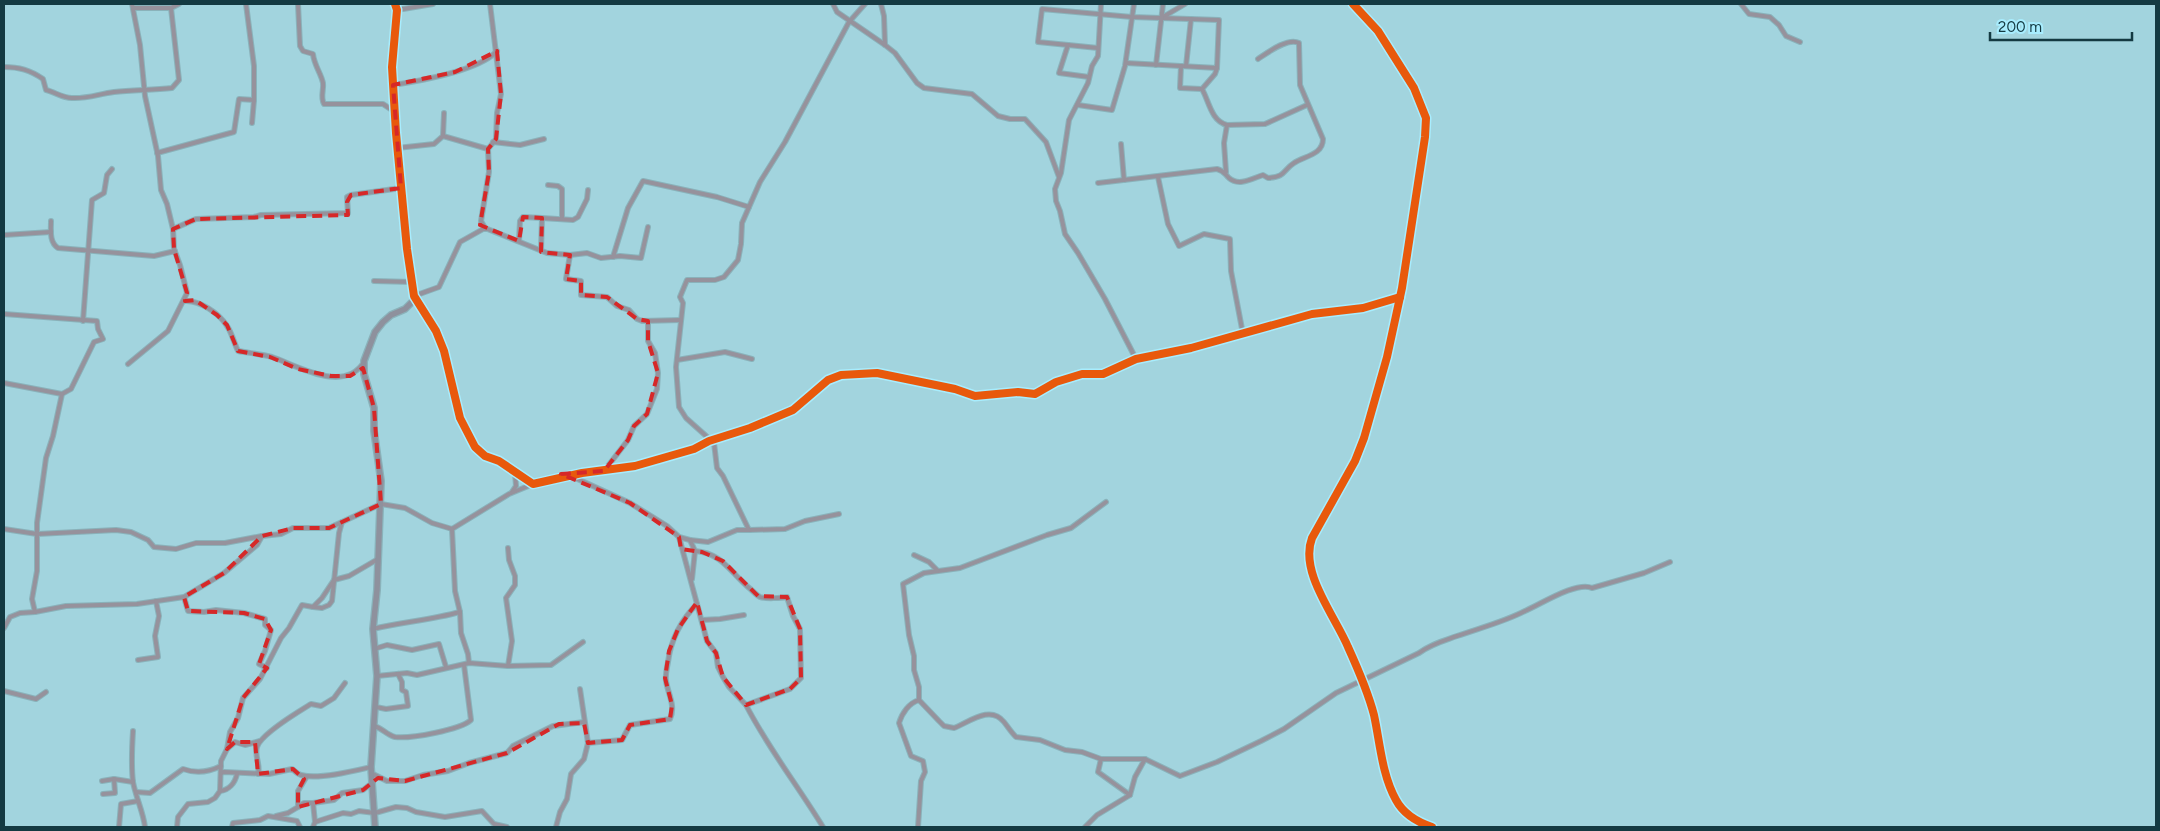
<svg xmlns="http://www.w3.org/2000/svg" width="2160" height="831" viewBox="0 0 2160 831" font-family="Figtree,sans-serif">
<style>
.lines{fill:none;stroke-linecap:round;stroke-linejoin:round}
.street-casing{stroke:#8ab2ba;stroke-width:6}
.secondary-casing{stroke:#8ab2ba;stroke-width:8}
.street{stroke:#96929c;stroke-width:4}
.secondary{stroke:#8e919d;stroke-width:5.5}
.cycleway-casing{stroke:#a8edfe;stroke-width:11}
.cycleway{stroke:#e8590c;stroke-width:8}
.marked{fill:none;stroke:#d62828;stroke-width:4;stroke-dasharray:10 6;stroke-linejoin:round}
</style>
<rect width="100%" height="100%" fill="#a2d4de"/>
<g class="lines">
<!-- street casing -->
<g class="street-casing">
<g id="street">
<path d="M 298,4 L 300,46 L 303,51 L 313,54 C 314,65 321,73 323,83 C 324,90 320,97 324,104 L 383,104 L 395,112"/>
<polyline points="833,4 837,12 885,45 895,53 917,83 924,88 972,94 998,116 1010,119 1025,119 1046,142 1059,177"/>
<polyline points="881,4 884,16 885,45"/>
<polyline points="1101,4 1098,56 1092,66 1088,83 1069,120 1061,173 1055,189 1056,201 1060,211 1065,234 1078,253 1105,299 1136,359"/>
<path d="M 1353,4 L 1378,31 L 1414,88 L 1426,118 L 1425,137 L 1402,288 L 1387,357 L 1364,438 L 1355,461 L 1312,538 C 1299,572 1335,616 1348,647 C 1358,669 1368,692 1374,715 C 1380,743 1382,775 1396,800 C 1403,813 1417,822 1432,827"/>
<polyline points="1741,4 1749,14 1770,17 1779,25 1786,36 1800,42"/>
<polyline points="133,8 171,8 179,4"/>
<polyline points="397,10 433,4"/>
<polyline points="1163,17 1185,4"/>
<polyline points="1068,45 1059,73 1089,77"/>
<polyline points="1098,48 1038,42 1042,9 1132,17 1219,20 1217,68 1126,63"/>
<polyline points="1156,65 1163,4"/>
<polyline points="1181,66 1180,88 1202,89"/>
<polyline points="1186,66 1191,19"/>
<path d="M 4,67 C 19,67 30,70 43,79 L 46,90 C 55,92 62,98 72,98 C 86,99 99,94 114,92 C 133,90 153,90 172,88 L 179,80 L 171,8"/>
<path d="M 1217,68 L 1215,74 L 1202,89 C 1209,101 1211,121 1227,125"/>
<path d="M 393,85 C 419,81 479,71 497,51"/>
<polyline points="1078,105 1112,110 1125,66 1134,4"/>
<polyline points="252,123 254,100"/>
<polyline points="443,136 444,113"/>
<polyline points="493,142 520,145 544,139"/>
<polyline points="1121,144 1124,180"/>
<polyline points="397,148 434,144 443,136 488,149 489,172 481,221 485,228"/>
<polyline points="488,149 496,139 497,113 501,94 490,4"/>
<polyline points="157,153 234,132 239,99 254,100 254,66 246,4"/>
<polyline points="1226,172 1224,143 1227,125 1265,124 1307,105"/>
<polyline points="1158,177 1168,224 1179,246 1204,234 1230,239 1231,271 1243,334"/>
<path d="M 1098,183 L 1217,169 C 1224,171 1224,173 1229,178 C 1239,187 1253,178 1263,175 L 1268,178 C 1286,177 1283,170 1294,163 C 1304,156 1323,155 1323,139 L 1300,85 L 1299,43 C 1288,37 1267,53 1258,59"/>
<polyline points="548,185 558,186 562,189 562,219"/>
<path d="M 51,221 C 51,230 49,242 58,248 L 154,256 L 175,251"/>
<polyline points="648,227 641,258 620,256 601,258 587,253 570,255 547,253 485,228 460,242 439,287 414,296 436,331 444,351 460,418 475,447 485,456 499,461 533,484 582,473 635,466 694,449 709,441 750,428 793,410 828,380 841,375 877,373 955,389 975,396 1018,392 1035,394 1056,382 1082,374 1103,374 1136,359 1191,348 1312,314 1363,308 1400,297"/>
<polyline points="173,229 196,219 254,217 261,215 348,213 347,197 351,195 401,188"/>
<polyline points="4,235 51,232"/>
<polyline points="519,241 520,221 523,217 542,218"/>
<polyline points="541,250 542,218 573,220 578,217 587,199 588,190"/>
<polyline points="570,255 566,279 581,281 581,295 607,297 617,306 629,310 637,319 642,321 681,320"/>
<polyline points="613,257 628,208 643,181 717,197 749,207"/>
<polyline points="374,281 412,282"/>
<path d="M 185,301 C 199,300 219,313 227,326 C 232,333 234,343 238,351 C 249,353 261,354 272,357 C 298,366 344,394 364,362"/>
<polyline points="4,314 97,321 98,329 103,339 94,342 71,389 62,394 53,436 46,458 37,523 37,571 32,599 35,612"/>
<polyline points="83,321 92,200 104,193 107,175 112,169"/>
<polyline points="677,360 725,352 752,359"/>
<polyline points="128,364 168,331 187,293 180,265 174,249 173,229 167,204 161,190 158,156 145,96 140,45 132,4"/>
<polyline points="4,383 62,394"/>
<polyline points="604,471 628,440 634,426 647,414 657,389 658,373 655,353 648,341 648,321"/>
<polyline points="512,492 516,486 515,473"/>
<path d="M 1106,502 L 1071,528 L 1047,535 L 960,568 L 924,573 L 903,584 L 909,635 L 914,656 L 914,670 L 919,687 L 919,700 L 939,721 L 944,726 L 954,728 C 968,723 990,704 1004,722 C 1008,727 1011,732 1016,737 L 1040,740 L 1065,750 L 1082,752 L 1101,759 L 1145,759"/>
<polyline points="839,514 805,521 785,529 749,530 723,476 717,468 714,443 686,418 679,407 676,367 683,303 680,297 687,280 715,280 724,277 738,260 741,244 742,223 760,182 785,142 849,22 865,4"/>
<polyline points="4,529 37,534 116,530 131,532 148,540 154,547 176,549 196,543 225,543 262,536"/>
<polyline points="679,537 690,540 695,551 692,579"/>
<polyline points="690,540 708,542 737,530 749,530"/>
<polyline points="508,548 509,560 515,576 515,585 506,598 512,641 508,666"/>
<path d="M 695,551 C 722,553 730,572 748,587 C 752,590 756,595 760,597 C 765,599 782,598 787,597 L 793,616 L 800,629 L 801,678 L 790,689 L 746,705 L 729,687 L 723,677 L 718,667 L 716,653 L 707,641 L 697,604"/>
<polyline points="914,555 929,562 937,570"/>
<polyline points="184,597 188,611 204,612 216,610 244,613 265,619 265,625 271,630 265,651 259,664 267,668"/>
<polyline points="313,607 322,608 329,605 332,601 339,533 342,522"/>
<polyline points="460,612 461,633 468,654 469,663"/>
<polyline points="702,620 720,619 744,615"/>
<polyline points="4,628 10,617 20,613 35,612 66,606 137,604 184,597 224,573 257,545 262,536 281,534 293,528 329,528 381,504 405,508 432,523 452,529 509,494 533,484"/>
<path d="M 373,629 C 402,622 431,620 460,612 L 455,591 L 452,529"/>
<polyline points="374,649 387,645 412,650 439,644 446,667"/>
<polyline points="138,660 158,657 155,636 159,616 156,601"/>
<polyline points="377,676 407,673 417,675 469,663 508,666 551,665 583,642"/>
<polyline points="580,689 588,743"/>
<polyline points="4,691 36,699 46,692"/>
<path d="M 746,705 C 768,748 798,786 823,827"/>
<polyline points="376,707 386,709 408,706 406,692 402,690 402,682 398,674"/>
<path d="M 374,726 C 382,728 387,735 395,737 C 410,739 460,730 471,720 L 464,665"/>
<path d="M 133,731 C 132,747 131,765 133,782 C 136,798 143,811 145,827"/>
<polyline points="227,749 235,742 245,745 260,741"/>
<polyline points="1101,759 1098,772 1130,795"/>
<path d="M 221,773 L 224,772 L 269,774 L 292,769 C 295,771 297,774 301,775 C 318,780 354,771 371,767"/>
<polyline points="371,773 387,781 405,781 423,775 448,771 469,763 507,753 513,746 553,726 584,722"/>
<path d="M 258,774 C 261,765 254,756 257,747 C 261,734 298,712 311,704 L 321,706 L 334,698 L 345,683"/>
<polyline points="102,781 114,779 133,782"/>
<path d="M 220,791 C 229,790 235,783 237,774"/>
<path d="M 136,792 L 150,793 L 183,769 C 197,774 209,772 221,766"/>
<polyline points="103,794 115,793 114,779"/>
<polyline points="313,803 334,800 342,793 363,790 372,783"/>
<polyline points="298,807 304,803 313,803 315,822 313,827"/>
<polyline points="276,816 288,813 298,807 298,791 307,776"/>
<polyline points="315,822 343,813 351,814 359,811 375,813 396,807 407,808 416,812 445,817 482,811 494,824 507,827"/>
<polyline points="119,827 121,804 138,801"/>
<polyline points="177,827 178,817 188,804 208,802 215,798 220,791 221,761 227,749 230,732 238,718 243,698 260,679 281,638 289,628 302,605 313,607 322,598 334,580 349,576 378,559"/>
<polyline points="232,827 233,823 260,820 268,816 297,821 300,827"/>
<path d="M 556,827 L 560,812 L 567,799 L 571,774 L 584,759 L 588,743 L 622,740 L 630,725 L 670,719 C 676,706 668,694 666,681 C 665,675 667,668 668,662 C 671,639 681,620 697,604 L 679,537 L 667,526 L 630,503 L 571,476"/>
<path d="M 918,827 L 921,781 L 925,772 L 923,761 L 911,756 L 899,723 C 902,713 909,703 919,700"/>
<path d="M 1085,827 L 1097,815 L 1130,795 L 1135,777 L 1145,759 L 1180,776 L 1217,762 L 1261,741 L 1284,729 L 1336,693 L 1419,653 C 1431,644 1443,641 1457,636 C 1480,628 1504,622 1525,611 C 1541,604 1577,581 1592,588 L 1644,573 L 1670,562"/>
</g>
</g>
<!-- secondary casing -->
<g class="secondary-casing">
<polyline id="secondary" points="375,827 371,767 377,676 373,629 377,590 381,481 374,431 374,408 364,374 364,361 375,332 383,322 391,315 405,309 413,301 414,296 407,249 396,133 392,67 397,10 395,4"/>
</g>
<!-- street -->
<use href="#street" class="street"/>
<!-- secondary -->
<use href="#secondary" class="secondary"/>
<!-- cycleway casing -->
<g class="cycleway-casing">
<g id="cycleway">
<polyline points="395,4 397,10 392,67 396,133 407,249 414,296 436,331 444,351 460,418 475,447 485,456 499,461 533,484 582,473 635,466 694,449 709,441 750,428 793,410 828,380 841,375 877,373 955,389 975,396 1018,392 1035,394 1056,382 1082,374 1103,374 1136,359 1191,348 1312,314 1363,308 1400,297"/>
<path d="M 1353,4 L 1378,31 L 1414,88 L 1426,118 L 1425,137 L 1402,288 L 1387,357 L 1364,438 L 1355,461 L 1312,538 C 1299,572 1335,616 1348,647 C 1358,669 1368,692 1374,715 C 1380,743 1382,775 1396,800 C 1403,813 1417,822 1432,827"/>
</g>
</g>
<!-- cycleway -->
<use href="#cycleway" class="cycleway"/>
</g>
<!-- marked area -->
<path class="marked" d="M 497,51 L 501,94 L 496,139 L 488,149 L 489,172 L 480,225 L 519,241 L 523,217 L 542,218 L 541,252 L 570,255 L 566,279 L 581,281 L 581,295 L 607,297 L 637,319 L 648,321 L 648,341 L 658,373 L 647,414 L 634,426 L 628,440 L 604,471 L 561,474 L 630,503 L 679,537 L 681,549 L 702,552 L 723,561 L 758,596 L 787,597 L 800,629 L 801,678 L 790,689 L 746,705 L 723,677 L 716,653 L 707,641 L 697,602 L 678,629 L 669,651 L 665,678 L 672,705 L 670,719 L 630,725 L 622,740 L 588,743 L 584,723 L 559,724 L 507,753 L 405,781 L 378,778 L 363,790 L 298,807 L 298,791 L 304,779 L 293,769 L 258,774 L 255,742 L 235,742 L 227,749 L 243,698 L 267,668 L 259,664 L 271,630 L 265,619 L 244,613 L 188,611 L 184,597 L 224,573 L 262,536 L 293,528 L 329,528 L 381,504 L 374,408 L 363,368 L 350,376 L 331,376 L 298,369 L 270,357 L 238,351 L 227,325 L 217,315 L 195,300 L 185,301 L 187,293 L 174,249 L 173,229 L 196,219 L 348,215 L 347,202 L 351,195 L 401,188 L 393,85 L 455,72 Z"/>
<!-- border -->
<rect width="2160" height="831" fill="none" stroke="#143a42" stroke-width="10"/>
<!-- scale -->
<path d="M1990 32v8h142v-8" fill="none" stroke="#143a42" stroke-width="2.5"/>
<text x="1998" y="32" font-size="15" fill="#143a42" stroke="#a8edfe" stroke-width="4" paint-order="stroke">200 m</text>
</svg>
